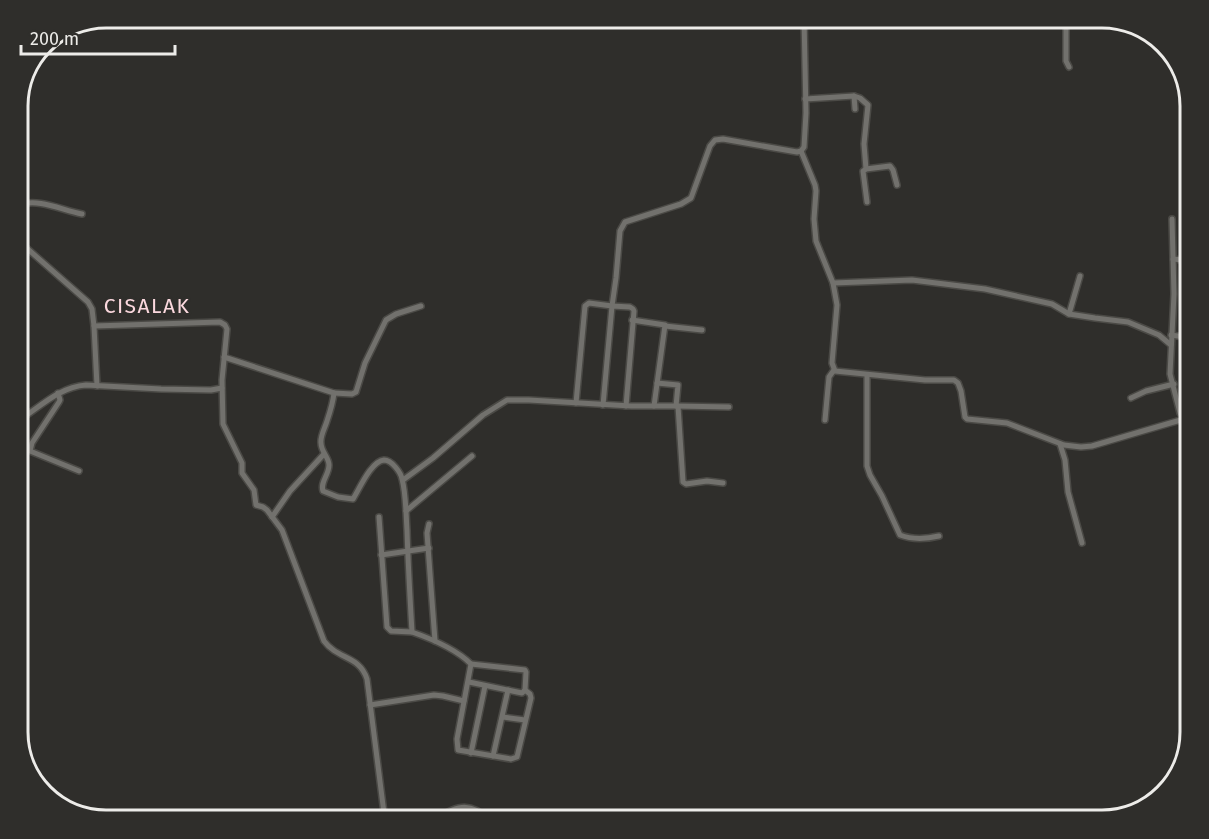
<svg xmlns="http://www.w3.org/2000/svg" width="1209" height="839" viewBox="0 0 1209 839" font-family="'Fira Sans',sans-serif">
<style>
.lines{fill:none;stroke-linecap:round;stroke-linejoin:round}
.minor-casing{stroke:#4b4a46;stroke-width:8}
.minor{stroke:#72716d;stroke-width:5}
.labels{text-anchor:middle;stroke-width:5;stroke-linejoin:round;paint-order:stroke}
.quarter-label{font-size:21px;letter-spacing:1.5px;fill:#fbd8de;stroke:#2f2e2b}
.rim{fill:none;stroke:#edece9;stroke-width:3}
</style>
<rect width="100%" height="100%" fill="#2f2e2b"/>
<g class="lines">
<!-- minor casing -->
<g class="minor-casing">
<g id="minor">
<polyline points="1066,18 1066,61 1069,67"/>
<polyline points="854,96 860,98 868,105 864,144 866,169 890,166 893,170 897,185"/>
<polyline points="805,99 854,96 855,109"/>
<polyline points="801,151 815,185 816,191 814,219 816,241 833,283 837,305 832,363 835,371 925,380 954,380 958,383 961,391 965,417 967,419 1007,423 1064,445 1081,447 1092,446 1184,419"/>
<polyline points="866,169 863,171 867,202"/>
<path d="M 18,205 C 40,198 61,210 82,214"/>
<polyline points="1172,219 1174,294 1170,374 1180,413 1184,419 1191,421"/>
<path d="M 18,237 L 22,244 L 88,302 L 92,309 L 94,326 L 220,322 L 225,325 L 227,329 L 222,380 L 223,424 L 242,463 L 242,473 L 254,490 L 256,505 L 263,507 L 267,510 L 282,530 L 324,641 C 338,660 359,655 367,679 L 385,821"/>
<polyline points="1173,259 1191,261"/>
<polyline points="833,283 912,280 985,289 1052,304 1069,314 1095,318 1128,322 1159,335 1171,345"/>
<polyline points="1069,314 1080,276"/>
<polyline points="632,320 665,325 654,406"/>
<polyline points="94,326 97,386"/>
<polyline points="665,326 702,330"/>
<polyline points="1171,335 1191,338"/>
<path d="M 224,357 L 334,393 C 333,403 330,412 327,421 C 325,428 320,436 321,443 C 321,452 329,457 329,465 C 329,475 320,482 323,491 L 338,497 L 353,499 C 359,490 371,461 384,460 C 392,460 401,473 402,479 C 406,493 406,516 407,530 C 408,564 410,598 412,632 C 432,639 456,649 471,664 L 457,739 L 458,750 L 511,759 L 517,757 L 531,698 L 530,694 L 525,690"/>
<path d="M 867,375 L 867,466 L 870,475 L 882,496 L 900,535 C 913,540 926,539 939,536"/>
<polyline points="657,383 678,385 676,406"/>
<polyline points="58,393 60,400 59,402 32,443 30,451 79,471"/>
<polyline points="334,393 352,394 356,392 365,363 386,320 396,314 421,306"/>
<polyline points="1131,398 1146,391 1174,384"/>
<polyline points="576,403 585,306 589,303 612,306 616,278 620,231 625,222 681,204 691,198 710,146 715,140 723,139 797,152 801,151 804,147 806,113 804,18"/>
<polyline points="603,405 612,306 630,307 633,309 634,311 626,406"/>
<polyline points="678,406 683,482 686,484 707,481 723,483"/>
<polyline points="825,420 829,377 834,370"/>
<path d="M 18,421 C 40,407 59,387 86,385 L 161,389 L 211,390 L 222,388"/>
<polyline points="1060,444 1065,460 1068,492 1082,543"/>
<polyline points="403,480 433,458 483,415 507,400 529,400 631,406 676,406 729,407"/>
<polyline points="406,511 472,456"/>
<polyline points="272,517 290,491 324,454"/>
<polyline points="379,517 387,627 391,631 412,632"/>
<polyline points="429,524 427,533 435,641"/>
<polyline points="381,555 429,548"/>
<polyline points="469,682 522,693 525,690 526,672 525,670 471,664"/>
<polyline points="370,705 434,695 443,696 464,701"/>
<polyline points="503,717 525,720"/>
<polyline points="471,753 485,686"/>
<polyline points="493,756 508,690"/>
<path d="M 432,821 C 455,807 469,799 490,821"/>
</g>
</g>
<!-- minor -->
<use href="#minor" class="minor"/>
</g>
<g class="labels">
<!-- quarter labels -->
<g class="quarter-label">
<text x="147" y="313">CISALAK</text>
</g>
</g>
<!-- crop -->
<path d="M0 0H1209V839H0ZM106 28H1102A78 78 0 0 1 1180 106V732A78 78 0 0 1 1102 810H106A78 78 0 0 1 28 732V106A78 78 0 0 1 106 28Z" fill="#2f2e2b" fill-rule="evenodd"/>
<path class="rim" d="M106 28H1102A78 78 0 0 1 1180 106V732A78 78 0 0 1 1102 810H106A78 78 0 0 1 28 732V106A78 78 0 0 1 106 28Z"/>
<!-- scale -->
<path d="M21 45v9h154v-9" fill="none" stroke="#edece9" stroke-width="3"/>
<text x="30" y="45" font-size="18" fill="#edece9" stroke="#2f2e2b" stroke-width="4.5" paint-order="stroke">200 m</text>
</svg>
